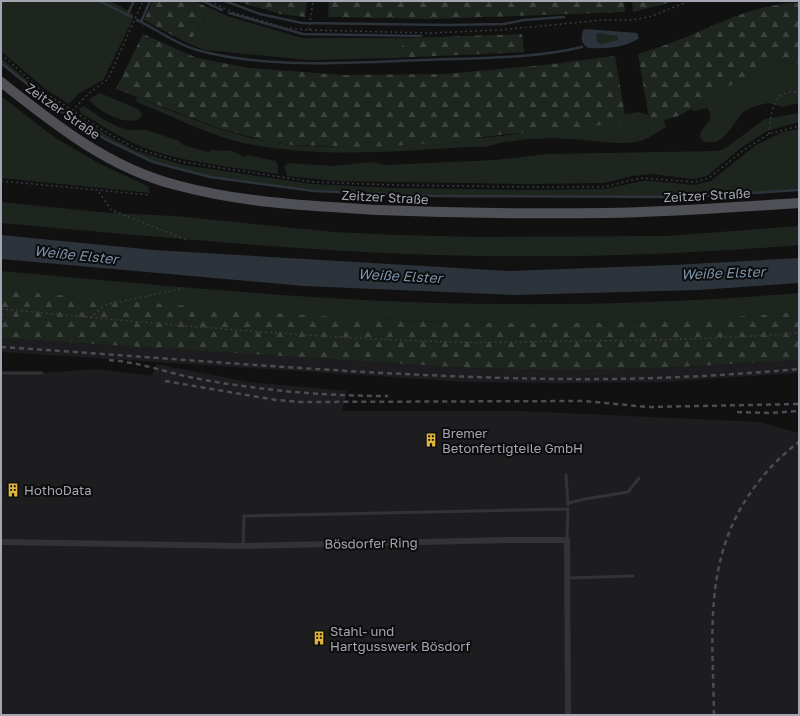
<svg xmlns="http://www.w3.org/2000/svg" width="800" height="716" viewBox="0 0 800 716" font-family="'Golos Text',sans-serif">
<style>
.built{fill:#1d1d1f}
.grass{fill:#1e251f}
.forest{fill:url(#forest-firs)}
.water{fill:#2c333a;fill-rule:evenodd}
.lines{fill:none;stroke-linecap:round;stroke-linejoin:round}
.stream{stroke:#2c333a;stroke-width:2.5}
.path{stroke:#393a3e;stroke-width:1.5;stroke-dasharray:2 3;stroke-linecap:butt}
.lane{stroke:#323337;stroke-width:3}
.street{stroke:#323337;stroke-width:6}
.primary{stroke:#4f5056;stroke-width:10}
.rail{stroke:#4c4d52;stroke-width:2.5;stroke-dasharray:5 4;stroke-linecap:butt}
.labels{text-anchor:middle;stroke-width:4;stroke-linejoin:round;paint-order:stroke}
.street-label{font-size:13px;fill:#a4a7b2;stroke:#0c0c0d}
.poi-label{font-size:13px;fill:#a4a7b2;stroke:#0c0c0d;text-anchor:start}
.water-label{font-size:14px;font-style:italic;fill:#7d92ab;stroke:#0c0c0d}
</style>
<defs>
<pattern id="forest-firs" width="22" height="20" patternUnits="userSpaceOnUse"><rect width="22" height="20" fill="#1e251f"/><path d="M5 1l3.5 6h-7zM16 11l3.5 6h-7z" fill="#3c423d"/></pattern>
</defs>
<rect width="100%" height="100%" fill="#111112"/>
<!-- built -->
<g class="built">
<polygon points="1,338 467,368 563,370 661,368 799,360 799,373 662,382 563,383 467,382 1,352"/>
<polygon points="156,364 249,382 347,391 342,411 520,411 760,422 799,433 799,715 1,715 1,373 42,373 97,369 152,376"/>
</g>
<!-- grass -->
<g class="grass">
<polygon points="1,1 111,1 133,14 132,21 103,80 78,94 69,104 44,88 1,51"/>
<polygon points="205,6 230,17 302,38 410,38 391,58 309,60 205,50 189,44 203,22"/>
<polygon points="599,32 617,36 618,40 601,44 597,41 596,35"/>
<polygon points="1,58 41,92 108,136 136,151 183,165 312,184 393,188 526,190 605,189 642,181 652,181 695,185 711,181 756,145 783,132 799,129 799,190 686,197 434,196 314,191 210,177 153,162 105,139 63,113 1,63"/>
<path d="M 781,61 L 799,63 L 799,103 L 782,107 L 768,103 L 755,106 L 743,112 L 726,135 L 716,142 L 705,142 L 700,138 C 700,124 718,123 707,108 L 694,111 L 691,109 L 766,64 Z"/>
<path d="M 100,93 L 140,110 L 142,115 C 135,131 95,111 89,99 Z"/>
<polygon points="1,96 54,137 100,164 148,186 150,193 1,178"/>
<path d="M 136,97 C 180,114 224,134 270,142 C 308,149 347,146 385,145 C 466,141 545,131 625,122 L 625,114 L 639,112 L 648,115 L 650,124 L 664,120 L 666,127 C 657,132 646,141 635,142 C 614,145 593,140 571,139 C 544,137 511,139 485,147 C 464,146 443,149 422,150 C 368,153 313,155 260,146 C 218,140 177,118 137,102 Z"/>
<path d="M 84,106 L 103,119 L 118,127 L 128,130 L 147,130 L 179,141 L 183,145 L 208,152 L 212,150 C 226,152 230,147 243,157 L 248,155 L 276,161 L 278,166 L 278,174 C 232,167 183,163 140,146 C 119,137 100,124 81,113 L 79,108 Z"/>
<polygon points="799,113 799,122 767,131 742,147 707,176 694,179 652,174 632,176 604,183 526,184 337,181 287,176 284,166 289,163 334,166 371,162 386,165 495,160 548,154 717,151 724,149 765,119"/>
<path d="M 1,202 L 110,213 L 175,216 L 333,232 L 398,235 L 482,237 L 666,236 L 799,226 L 799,245 C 668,256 537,259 406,254 C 270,248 136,235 1,223 Z"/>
<path d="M 1,271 C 168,286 335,303 502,304 C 601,305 700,301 799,293 L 799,312 C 700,320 601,324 502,323 C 335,321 168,305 1,290 Z"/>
</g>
<!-- forest -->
<g class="forest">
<polygon points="153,1 195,1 205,6 203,21 189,44 144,20"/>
<polygon points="236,1 307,1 305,17 280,14"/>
<polygon points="329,1 624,1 625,12 430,19 328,17"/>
<polygon points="632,1 676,1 633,12"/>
<path d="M 791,3 L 799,3 L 799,63 L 781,61 L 766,64 L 691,109 L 678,116 L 650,124 L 638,54 C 653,49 669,44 684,38 C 722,22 750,7 791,3 Z"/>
<polygon points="143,34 197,58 249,68 343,75 445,74 544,65 615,56 626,122 534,133 506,134 453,141 406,145 368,147 292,145 270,142 221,129 116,89"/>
<polygon points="522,34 524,52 391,58 410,38"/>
<path d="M 1,290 C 168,304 335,321 502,323 C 601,324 700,320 799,312 L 799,360 L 661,368 L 563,370 L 467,368 L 1,338 Z"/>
</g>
<!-- water -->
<g class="water">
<path d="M 586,29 L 637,33 L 639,38 C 626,48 603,49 588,48 C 580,43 581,37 583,30 ZM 599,33 L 617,36 L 618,40 L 601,44 L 597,41 L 596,35 Z"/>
<polygon points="1,235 154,250 508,271 674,265 799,258 799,283 698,290 514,295 303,286 1,259"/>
</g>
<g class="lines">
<!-- stream -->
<g class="stream">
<polyline points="99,1 132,17"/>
<polyline points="203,1 222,10"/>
<polyline points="225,1 260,14 302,23 450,25 504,24 524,20 564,17"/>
<polyline points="229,13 303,34 421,36"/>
<polyline points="127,15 134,1"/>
<path d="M 137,20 C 157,29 175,44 197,50 C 270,70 350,62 425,60 C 477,58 531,59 582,47"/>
<polyline points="141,22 150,1"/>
<polyline points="1,63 63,113 105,139 153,162 210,177 314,191 434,196 686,197 799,190"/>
</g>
<!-- path -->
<g class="path">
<polyline points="210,1 232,12 286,28 309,30 430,33 500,30 602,20 633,20 652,16 689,1"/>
<polyline points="309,30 313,1"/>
<polyline points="1,54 42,91 109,134 137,149 183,162 313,182 393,185 526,187 604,187 641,178 695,182 709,178 744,150 769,134 799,126"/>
<polyline points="72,111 88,94 108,79 143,1"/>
<path d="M 769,134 C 770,116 773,86 799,93"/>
<polyline points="1,181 150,195"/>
<polyline points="99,192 111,210 187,240"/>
<path d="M 1,309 C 151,323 303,338 454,342 C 488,343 523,342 558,341 C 639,341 719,339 799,333"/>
<polyline points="90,318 105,305 184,288"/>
<polyline points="1,330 3,309"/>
<polyline points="1,336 1,341"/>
</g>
<!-- lane -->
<g class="lane">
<polyline points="1,373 42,373"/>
<polyline points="566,475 568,505"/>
<polyline points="568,503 585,499 628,492 639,478"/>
<polyline points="243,546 244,516 568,509 567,540"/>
<polyline points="568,578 633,576"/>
</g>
<!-- street -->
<polyline class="street" points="1,542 243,546 509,540 567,540 568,715"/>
<!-- primary -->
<path class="primary" d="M 1,82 C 54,124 109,168 176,185 C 242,203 310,206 378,210 C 455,213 531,214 607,213 C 671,212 735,207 799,203"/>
<!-- rail -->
<g class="rail">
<path d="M 1,347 C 188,359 375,377 562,379 C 641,380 720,376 799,369"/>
<path d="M 109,360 C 137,362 163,371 189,377 C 255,390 321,396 388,396"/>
<polyline points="165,381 276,400 301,402 584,401 648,407 799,404"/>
<polyline points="737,412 771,413 799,411"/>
<path d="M 714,715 C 713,637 703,563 749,495 C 763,474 779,457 799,442"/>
</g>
</g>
<!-- icons -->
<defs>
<g id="building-bare" transform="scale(1.08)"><path d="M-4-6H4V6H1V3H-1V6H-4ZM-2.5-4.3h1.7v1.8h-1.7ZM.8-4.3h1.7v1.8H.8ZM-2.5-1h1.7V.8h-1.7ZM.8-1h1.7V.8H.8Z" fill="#e1b53a" stroke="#0c0c0d" stroke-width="2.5" paint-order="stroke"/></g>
</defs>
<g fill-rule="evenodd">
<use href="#building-bare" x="431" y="440"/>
<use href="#building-bare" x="13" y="490"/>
<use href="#building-bare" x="319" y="638"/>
</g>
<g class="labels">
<!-- street labels -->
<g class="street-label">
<text transform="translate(63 111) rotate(35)" y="5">Zeitzer Straße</text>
<text transform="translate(707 195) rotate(-3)" y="5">Zeitzer Straße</text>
<text transform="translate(385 197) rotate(3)" y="5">Zeitzer Straße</text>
<text transform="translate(371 543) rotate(-1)" y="5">Bösdorfer Ring</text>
</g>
<!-- poi labels -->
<g class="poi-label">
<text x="442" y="438">Bremer<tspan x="442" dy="15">Betonfertigteile GmbH</tspan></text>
<text x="24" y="495">HothoData</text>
<text x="330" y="636">Stahl- und<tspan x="330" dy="15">Hartgusswerk Bösdorf</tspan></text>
</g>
<!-- water labels -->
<g class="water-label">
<text transform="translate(76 255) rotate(6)" y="5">Weiße Elster</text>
<text transform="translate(723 273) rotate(-2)" y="5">Weiße Elster</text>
<text transform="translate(400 276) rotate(3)" y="5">Weiße Elster</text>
</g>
</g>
<!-- border -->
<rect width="800" height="716" fill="none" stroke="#a4a7b2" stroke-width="4"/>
</svg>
